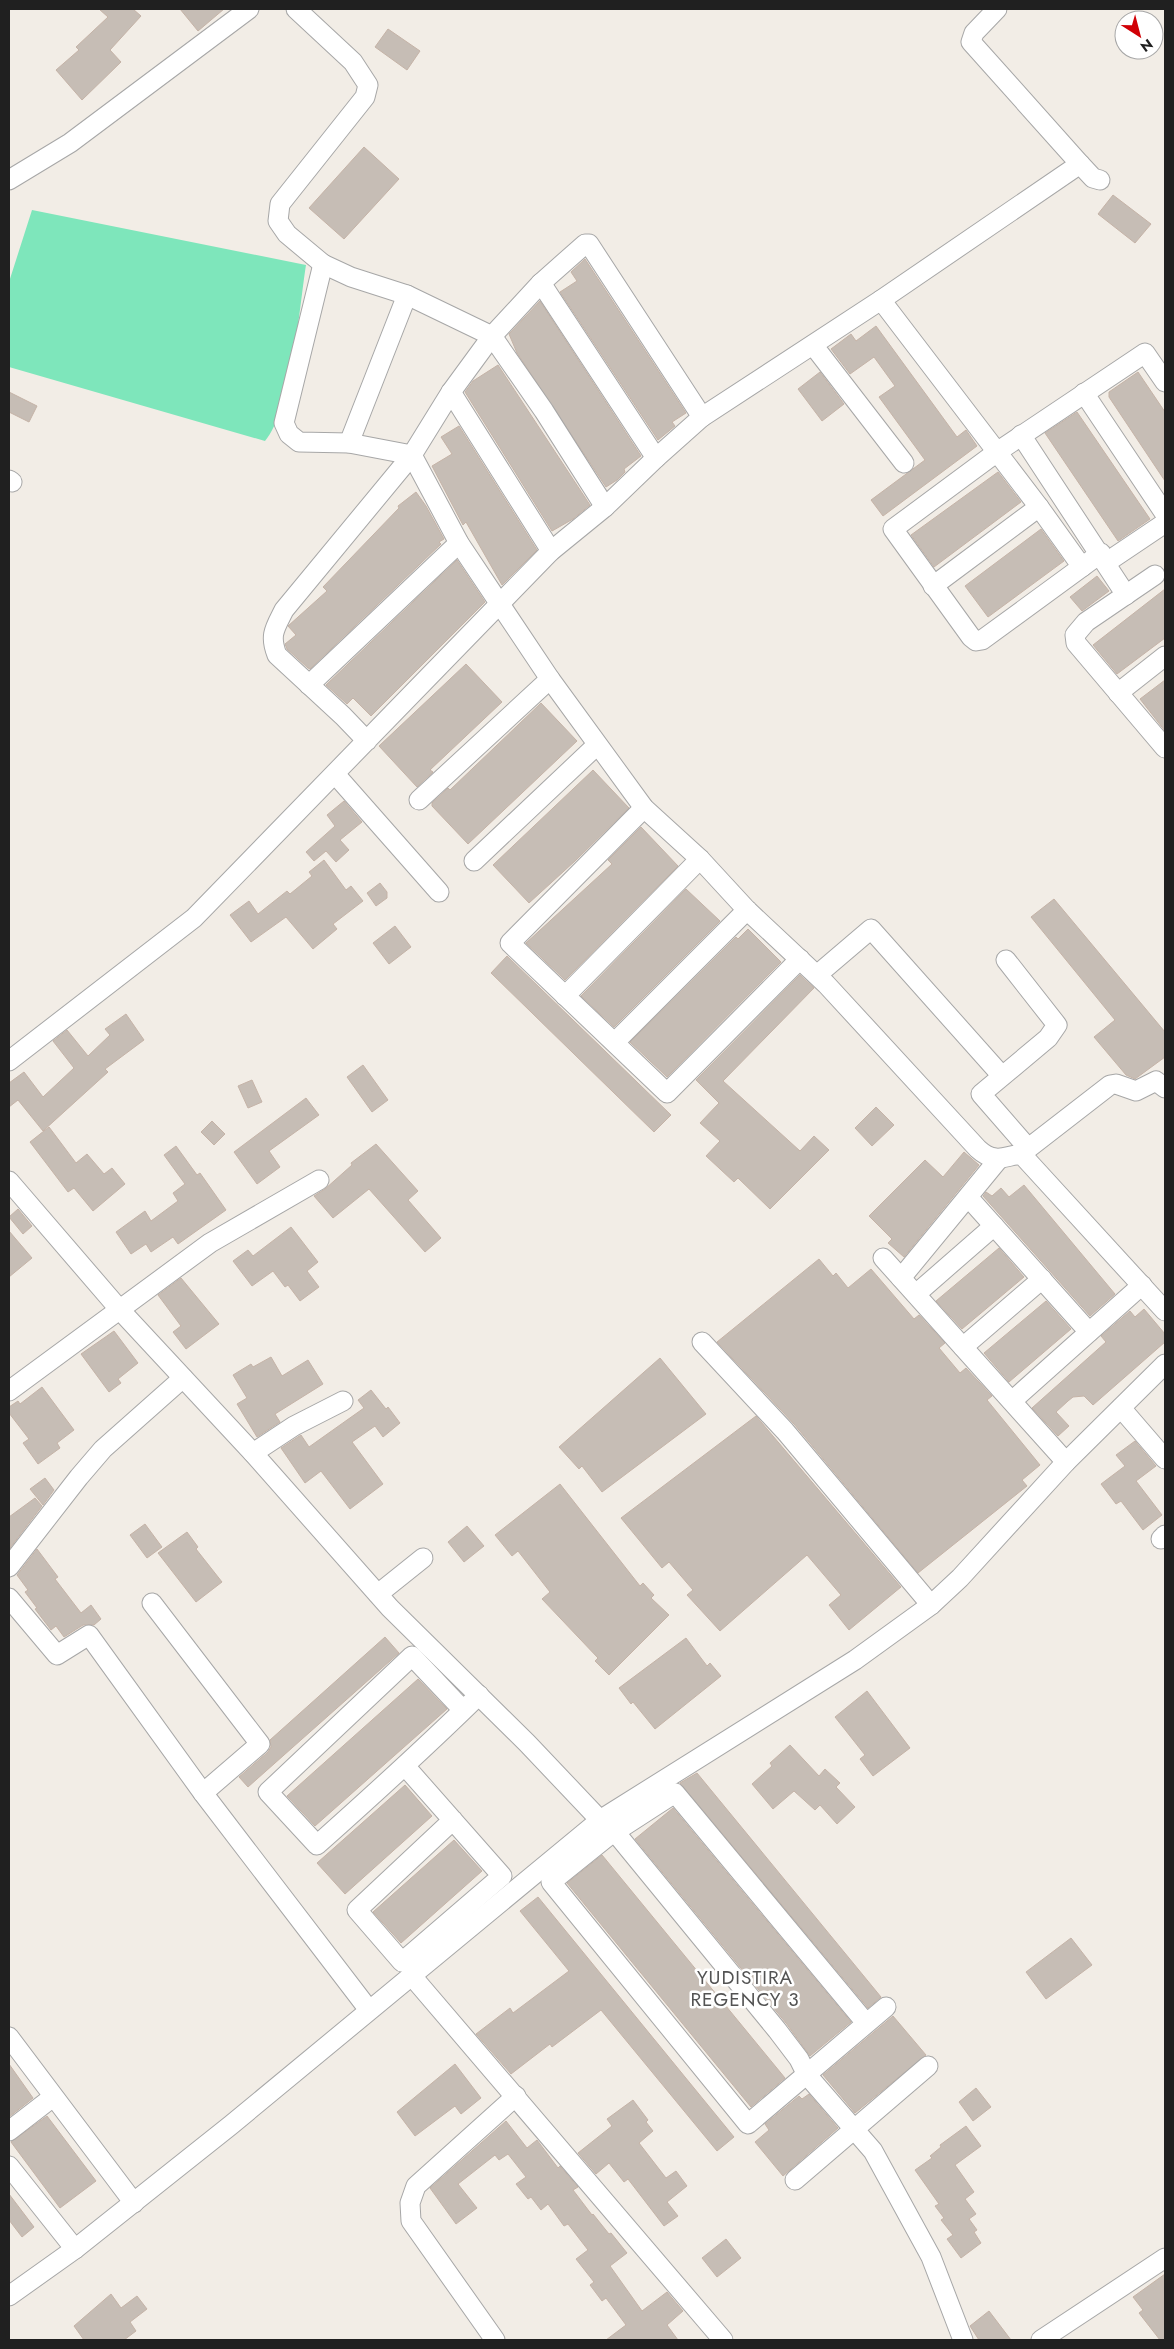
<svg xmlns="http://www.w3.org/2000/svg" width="1174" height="2349" viewBox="0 0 1174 2349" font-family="Jost,sans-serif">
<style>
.pitch{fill:#7ee6bb}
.building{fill:#c6bdb5;stroke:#c5b3a7}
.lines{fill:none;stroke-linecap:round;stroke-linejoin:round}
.minor-casing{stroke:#a7a7a7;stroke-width:21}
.minor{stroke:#fff;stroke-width:19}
.labels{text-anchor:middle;stroke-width:5;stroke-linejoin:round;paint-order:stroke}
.neighbourhood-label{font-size:19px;letter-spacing:1px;fill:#535353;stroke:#fff}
</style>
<rect width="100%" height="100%" fill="#f2ede6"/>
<!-- pitch -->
<path class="pitch" d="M 32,210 L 306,265 C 299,309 292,410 265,441 L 9,367 L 9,282 Z"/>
<!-- building -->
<g class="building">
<polygon points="99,9 133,9 141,16 110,50 121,62 82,100 56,70 79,50 76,47 108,17"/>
<polygon points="180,9 224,9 198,31"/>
<polygon points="388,29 420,51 407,70 375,47"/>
<polygon points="364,147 399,179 344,239 309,208"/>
<polygon points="1113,195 1151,224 1135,243 1098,214"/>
<polygon points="585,259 686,413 672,422 675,426 658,440 560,292 577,281 571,272"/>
<polygon points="540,301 641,456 624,469 625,472 617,480 606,487 517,353 509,334"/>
<polygon points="876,326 957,437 966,430 977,446 883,516 871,500 925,460 879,397 895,386 874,357 850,374 831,349 851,334 856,341"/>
<polygon points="498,365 590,505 573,519 552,531 465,392 473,381"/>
<polygon points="820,372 844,404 822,421 798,389"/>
<polygon points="1138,372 1165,412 1165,481 1109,397 1109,392"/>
<polygon points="9,392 37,406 29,422 9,412"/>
<polygon points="1077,412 1150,519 1118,541 1045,433"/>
<polygon points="459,426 537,550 502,585 466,522 463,525 432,466 452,454 441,437"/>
<polygon points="998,472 1021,502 934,567 911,535"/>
<polygon points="416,492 426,506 444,539 439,542 441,544 310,669 308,668 287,649 285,644 296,635 288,626 327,591 323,587 399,508 398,506"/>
<polygon points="1041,529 1064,561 988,617 965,586"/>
<polygon points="457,560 485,602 371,716 353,698 347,704 326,685"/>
<polygon points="1097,576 1109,591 1082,611 1070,597"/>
<polygon points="1165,589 1165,638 1117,674 1093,645"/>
<polygon points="466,664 502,702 430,770 433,772 417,787 379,746"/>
<polygon points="1165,680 1165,731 1140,699"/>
<polygon points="541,703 577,741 468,844 432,806 432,803 448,788 450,790"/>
<polygon points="593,770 629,808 575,861 529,903 493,865"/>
<polygon points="344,801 362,822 340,840 349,850 336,862 326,851 314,861 306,852 335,826 327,815"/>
<polygon points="641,827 678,866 565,980 526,943 612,864 608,860"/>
<polygon points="324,860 346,890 351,886 363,901 333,924 337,929 313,949 286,917 251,942 230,915 249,901 258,914 287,891 290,894 312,876 309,872"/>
<polygon points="380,883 387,892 387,898 376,906 367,893"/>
<polygon points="686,889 720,921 614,1027 581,996"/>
<polygon points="1054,899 1165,1032 1165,1057 1135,1079 1126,1075 1094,1037 1115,1020 1031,917"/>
<polygon points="395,926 411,947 389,964 373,943"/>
<polygon points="748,929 781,962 667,1077 630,1042 736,937 738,939"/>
<polygon points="507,956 671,1115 654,1132 491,973"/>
<polygon points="800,975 814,988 723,1081 800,1151 814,1136 829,1150 770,1209 738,1178 734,1182 706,1156 720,1141 700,1123 719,1103 696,1080"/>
<polygon points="126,1014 144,1040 105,1069 108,1072 43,1131 18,1100 9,1107 9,1083 24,1072 43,1097 74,1068 53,1041 67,1030 88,1056 110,1035 105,1029"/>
<polygon points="363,1065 388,1100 372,1112 347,1077"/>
<polygon points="252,1080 262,1102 248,1108 238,1086"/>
<polygon points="306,1098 319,1115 269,1151 280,1167 257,1184 234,1152"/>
<polygon points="876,1107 894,1125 872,1146 855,1128"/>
<polygon points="212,1121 225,1134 214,1145 201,1132"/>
<polygon points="49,1127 76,1163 87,1154 104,1174 112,1168 125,1184 93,1211 74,1188 68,1192 30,1142"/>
<polygon points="376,1144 418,1191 408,1200 441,1238 425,1252 369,1189 333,1218 314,1196 325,1189 352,1165 351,1163"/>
<polygon points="176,1146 197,1175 200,1173 226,1210 178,1244 173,1237 151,1252 146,1244 131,1254 116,1232 145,1211 151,1221 178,1201 173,1193 185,1184 164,1155"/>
<polygon points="964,1152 979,1165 904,1257 888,1243 892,1239 869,1216 925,1160 943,1177"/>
<polygon points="1024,1185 1115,1294 1090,1316 983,1196 986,1192 992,1196 1001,1188 1009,1197"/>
<polygon points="18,1209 32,1226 23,1234 9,1217"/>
<polygon points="291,1227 318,1262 307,1271 319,1287 300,1301 288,1285 285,1287 273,1271 252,1286 233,1261 248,1250 253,1256"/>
<polygon points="9,1231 32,1258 9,1277"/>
<polygon points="999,1248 1024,1277 962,1329 936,1301"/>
<polygon points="819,1259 833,1276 836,1273 848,1288 871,1269 914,1319 919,1315 945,1343 939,1348 960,1373 966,1368 992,1396 987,1400 1040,1465 1022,1480 1027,1486 918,1573 794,1424 717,1342"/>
<polygon points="181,1278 219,1324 186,1349 173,1332 181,1326 158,1295"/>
<polygon points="1046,1301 1071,1329 1009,1382 984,1353"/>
<polygon points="1144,1309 1165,1334 1165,1342 1093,1405 1084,1396 1073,1397 1068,1401 1056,1412 1069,1426 1058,1436 1032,1408 1106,1342 1101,1336 1130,1311 1135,1317"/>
<polygon points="114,1331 138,1363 118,1379 121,1383 109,1392 81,1354"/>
<polygon points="271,1357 282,1376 308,1360 323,1384 275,1414 280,1422 257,1437 237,1404 247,1398 233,1375 251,1364 253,1367"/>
<polygon points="660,1358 706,1414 602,1492 582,1466 579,1469 559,1447"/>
<polygon points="42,1387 74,1430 57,1443 60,1448 38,1464 23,1443 29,1439 9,1413 9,1407 18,1401 20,1404"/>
<polygon points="371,1390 386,1409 388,1407 400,1423 383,1437 375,1426 352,1442 383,1484 350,1509 321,1471 305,1483 281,1448 301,1435 309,1447 364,1408 358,1400"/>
<polygon points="756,1416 901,1587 849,1630 829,1605 841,1595 807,1555 720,1631 687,1595 693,1590 669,1562 662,1568 621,1518"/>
<polygon points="1135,1441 1156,1466 1136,1481 1162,1515 1143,1530 1121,1501 1116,1504 1101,1484 1125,1466 1116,1455"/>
<polygon points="45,1478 54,1490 43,1505 30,1489"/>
<polygon points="560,1484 640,1586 643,1583 654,1595 651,1598 669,1615 609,1675 595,1661 598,1658 542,1599 550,1592 518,1551 512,1556 495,1535"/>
<polygon points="35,1498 42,1506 10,1548 9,1517"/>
<polygon points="145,1524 162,1547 147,1558 130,1535"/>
<polygon points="467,1526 484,1546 464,1562 448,1542"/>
<polygon points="187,1532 198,1547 196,1549 222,1582 196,1602 158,1553"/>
<polygon points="37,1549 58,1577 55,1579 81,1613 91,1605 101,1619 94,1625 83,1625 64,1637 56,1626 51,1630 35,1609 37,1608 25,1592 28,1590 17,1575"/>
<polygon points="385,1637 399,1653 248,1787 239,1777 268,1752 271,1747 270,1740"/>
<polygon points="686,1638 707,1666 710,1663 721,1676 655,1729 633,1702 631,1704 619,1688"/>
<polygon points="418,1679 447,1709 315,1826 287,1796"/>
<polygon points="867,1691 910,1748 873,1776 860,1759 865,1755 835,1717"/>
<polygon points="790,1745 819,1776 825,1769 840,1783 836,1787 855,1807 837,1824 820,1805 815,1810 794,1791 773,1809 752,1784 772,1766 770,1763"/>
<polygon points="697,1773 881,1997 868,2008 680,1783"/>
<polygon points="405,1785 432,1816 345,1894 317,1863"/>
<polygon points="673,1808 851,2022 810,2056 786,2023 635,1839"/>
<polygon points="454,1840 482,1871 401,1943 373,1912"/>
<polygon points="602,1855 785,2078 751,2107 567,1883"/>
<polygon points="538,1897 734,2137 717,2151 601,2010 552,2047 550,2044 511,2074 476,2034 510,2008 513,2013 569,1971 520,1911"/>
<polygon points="1071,1938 1092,1965 1046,1999 1026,1972"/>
<polygon points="893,2016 926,2055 855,2113 823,2075"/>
<polygon points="9,2064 33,2098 9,2117"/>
<polygon points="455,2064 481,2098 461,2114 455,2106 415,2136 397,2112"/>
<polygon points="976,2088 991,2107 973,2121 959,2102"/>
<polygon points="809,2094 838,2128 783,2176 755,2142 769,2130 765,2124 799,2096 802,2099"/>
<polygon points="633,2100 648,2120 646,2122 653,2131 639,2143 666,2178 676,2171 687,2186 667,2202 678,2216 664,2226 628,2179 624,2182 609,2163 596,2174 578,2153 612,2126 607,2119"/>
<polygon points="47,2116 96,2181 60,2208 11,2142"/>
<polygon points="506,2121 527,2148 537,2140 558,2168 560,2166 578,2187 573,2190 592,2215 593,2214 609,2234 611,2233 627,2253 610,2266 642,2311 667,2292 683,2311 667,2325 678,2340 606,2340 626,2325 606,2298 602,2301 590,2285 594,2282 576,2259 588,2250 568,2224 564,2226 548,2204 541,2210 531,2197 528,2199 516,2184 526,2177 508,2154 499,2160 495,2155 458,2184 477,2208 456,2224 430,2188"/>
<polygon points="966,2126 981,2146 955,2165 974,2192 965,2199 976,2214 969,2219 977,2230 974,2232 981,2243 961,2258 947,2239 953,2235 941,2220 944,2218 935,2206 939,2204 915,2170 932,2158 930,2156 941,2147 940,2145"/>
<polygon points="9,2194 34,2227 22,2237 9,2220"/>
<polygon points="726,2239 741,2258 717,2277 702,2258"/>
<polygon points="1165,2274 1165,2340 1160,2340 1139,2313 1143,2310 1133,2297"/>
<polygon points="111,2294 121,2308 137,2296 147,2309 130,2322 136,2331 124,2340 84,2340 74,2326"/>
<polygon points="989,2311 1011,2340 979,2340 970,2326"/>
</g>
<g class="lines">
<!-- minor casing -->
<g class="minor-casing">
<g id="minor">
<polyline points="296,9 353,62 368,85 365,97 280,204 278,221 287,234 323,264 351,277 407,295 492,336 544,411 605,507"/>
<polyline points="1080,164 1093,178 1100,180"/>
<polyline points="9,180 70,143 249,9"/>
<path d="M 323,264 L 284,423 L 289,434 L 299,442 L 349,443 L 412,455 L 459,543 L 550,679 L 644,808 L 700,859 L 747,910 L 826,984 L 978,1149 C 1000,1169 1012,1149 1024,1157 L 1165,1311"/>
<polyline points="541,283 656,458"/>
<polyline points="881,300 1039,507 1082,567"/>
<polyline points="813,345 904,463"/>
<polyline points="451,392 551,551"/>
<polyline points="1084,393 1165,514"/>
<polyline points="702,417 881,300 1080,164 971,42 974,33 997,9"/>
<polyline points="1021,435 1126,595"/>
<polyline points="349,443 407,295"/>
<polyline points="9,480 12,482"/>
<polyline points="1101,553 982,640 976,641 971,637 893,529 997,452 1145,353 1165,382"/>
<polyline points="1107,562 1165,523"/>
<polyline points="1155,575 1086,622 1075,635 1076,643 1165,748"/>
<polyline points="933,586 1039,507"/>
<polyline points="309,685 459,543"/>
<polyline points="1118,693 1165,656"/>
<polyline points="335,774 439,892"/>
<polyline points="419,800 550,679"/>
<polyline points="644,808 510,943 667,1093 800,959"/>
<polyline points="474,861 597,745"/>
<polyline points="1006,960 1057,1025 1048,1038 981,1094 1028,1148"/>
<polyline points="817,975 871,929 1002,1076"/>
<polyline points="565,996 700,859"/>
<polyline points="615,1042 747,910"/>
<path d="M 9,1061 L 194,918 L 551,551 L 605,507 L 656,458 L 702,417 L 589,244 L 585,244 L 541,283 L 492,336 L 451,392 L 412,455 L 284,610 C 275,628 269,635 277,655 L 343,716 L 367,741"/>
<polyline points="1021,1154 1110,1085 1116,1084 1136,1091 1156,1081 1165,1088"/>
<polyline points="9,1181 120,1310 253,1453 390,1608 527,1743 600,1820 615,1832 777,2030 799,2059 807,2075 873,2151 931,2257 963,2340"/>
<polyline points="968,1197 1089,1332"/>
<polyline points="883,1258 1066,1462"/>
<polyline points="901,1278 998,1160"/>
<polyline points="916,1294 994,1226"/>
<polyline points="702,1342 785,1431 931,1605"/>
<polyline points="963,1347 1042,1279"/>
<polyline points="9,1391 210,1243 319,1180"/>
<polyline points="1012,1401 1142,1285"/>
<polyline points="1121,1408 1165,1459"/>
<polyline points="253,1453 294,1426 343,1401"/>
<polyline points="1161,1539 1165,1535"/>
<polyline points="9,1567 79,1477 103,1449 183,1378"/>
<polyline points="378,1594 423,1558"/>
<polyline points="9,1598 57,1655 89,1635 203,1793 369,2010"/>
<polyline points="152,1603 260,1744 203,1793"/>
<path d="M 463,1710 L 412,1656 L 268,1792 L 317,1845 C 372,1796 426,1747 479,1695"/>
<polyline points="405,1766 502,1876 402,1962 357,1910 453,1820"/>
<polyline points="411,1975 723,2340"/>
<polyline points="866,2023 675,1793 607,1837 551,1882 748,2124 886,2007"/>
<polyline points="9,2037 134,2203"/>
<polyline points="9,2131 53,2097"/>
<polyline points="9,2166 75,2249"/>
<polyline points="795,2180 928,2066"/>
<polyline points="9,2296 75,2249 231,2125 600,1820 855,1660 931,1605 960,1578 1066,1462 1165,1364"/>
<polyline points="495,2340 411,2221 410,2203 416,2186 516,2096"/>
<polyline points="1041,2340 1165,2258"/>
</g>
</g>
<!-- minor -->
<use href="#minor" class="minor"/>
</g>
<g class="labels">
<!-- neighbourhood labels -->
<g class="neighbourhood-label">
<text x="745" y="1984">YUDISTIRA<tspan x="745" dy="22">REGENCY 3</tspan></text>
</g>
</g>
<!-- border -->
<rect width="1174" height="2349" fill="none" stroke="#202020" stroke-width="20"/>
<!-- north arrow -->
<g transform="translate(1139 35) rotate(144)"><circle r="24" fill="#ffffff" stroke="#a6a6a6"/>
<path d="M0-4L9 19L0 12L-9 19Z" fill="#d10006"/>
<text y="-8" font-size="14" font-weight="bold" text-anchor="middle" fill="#202020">N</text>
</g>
</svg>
